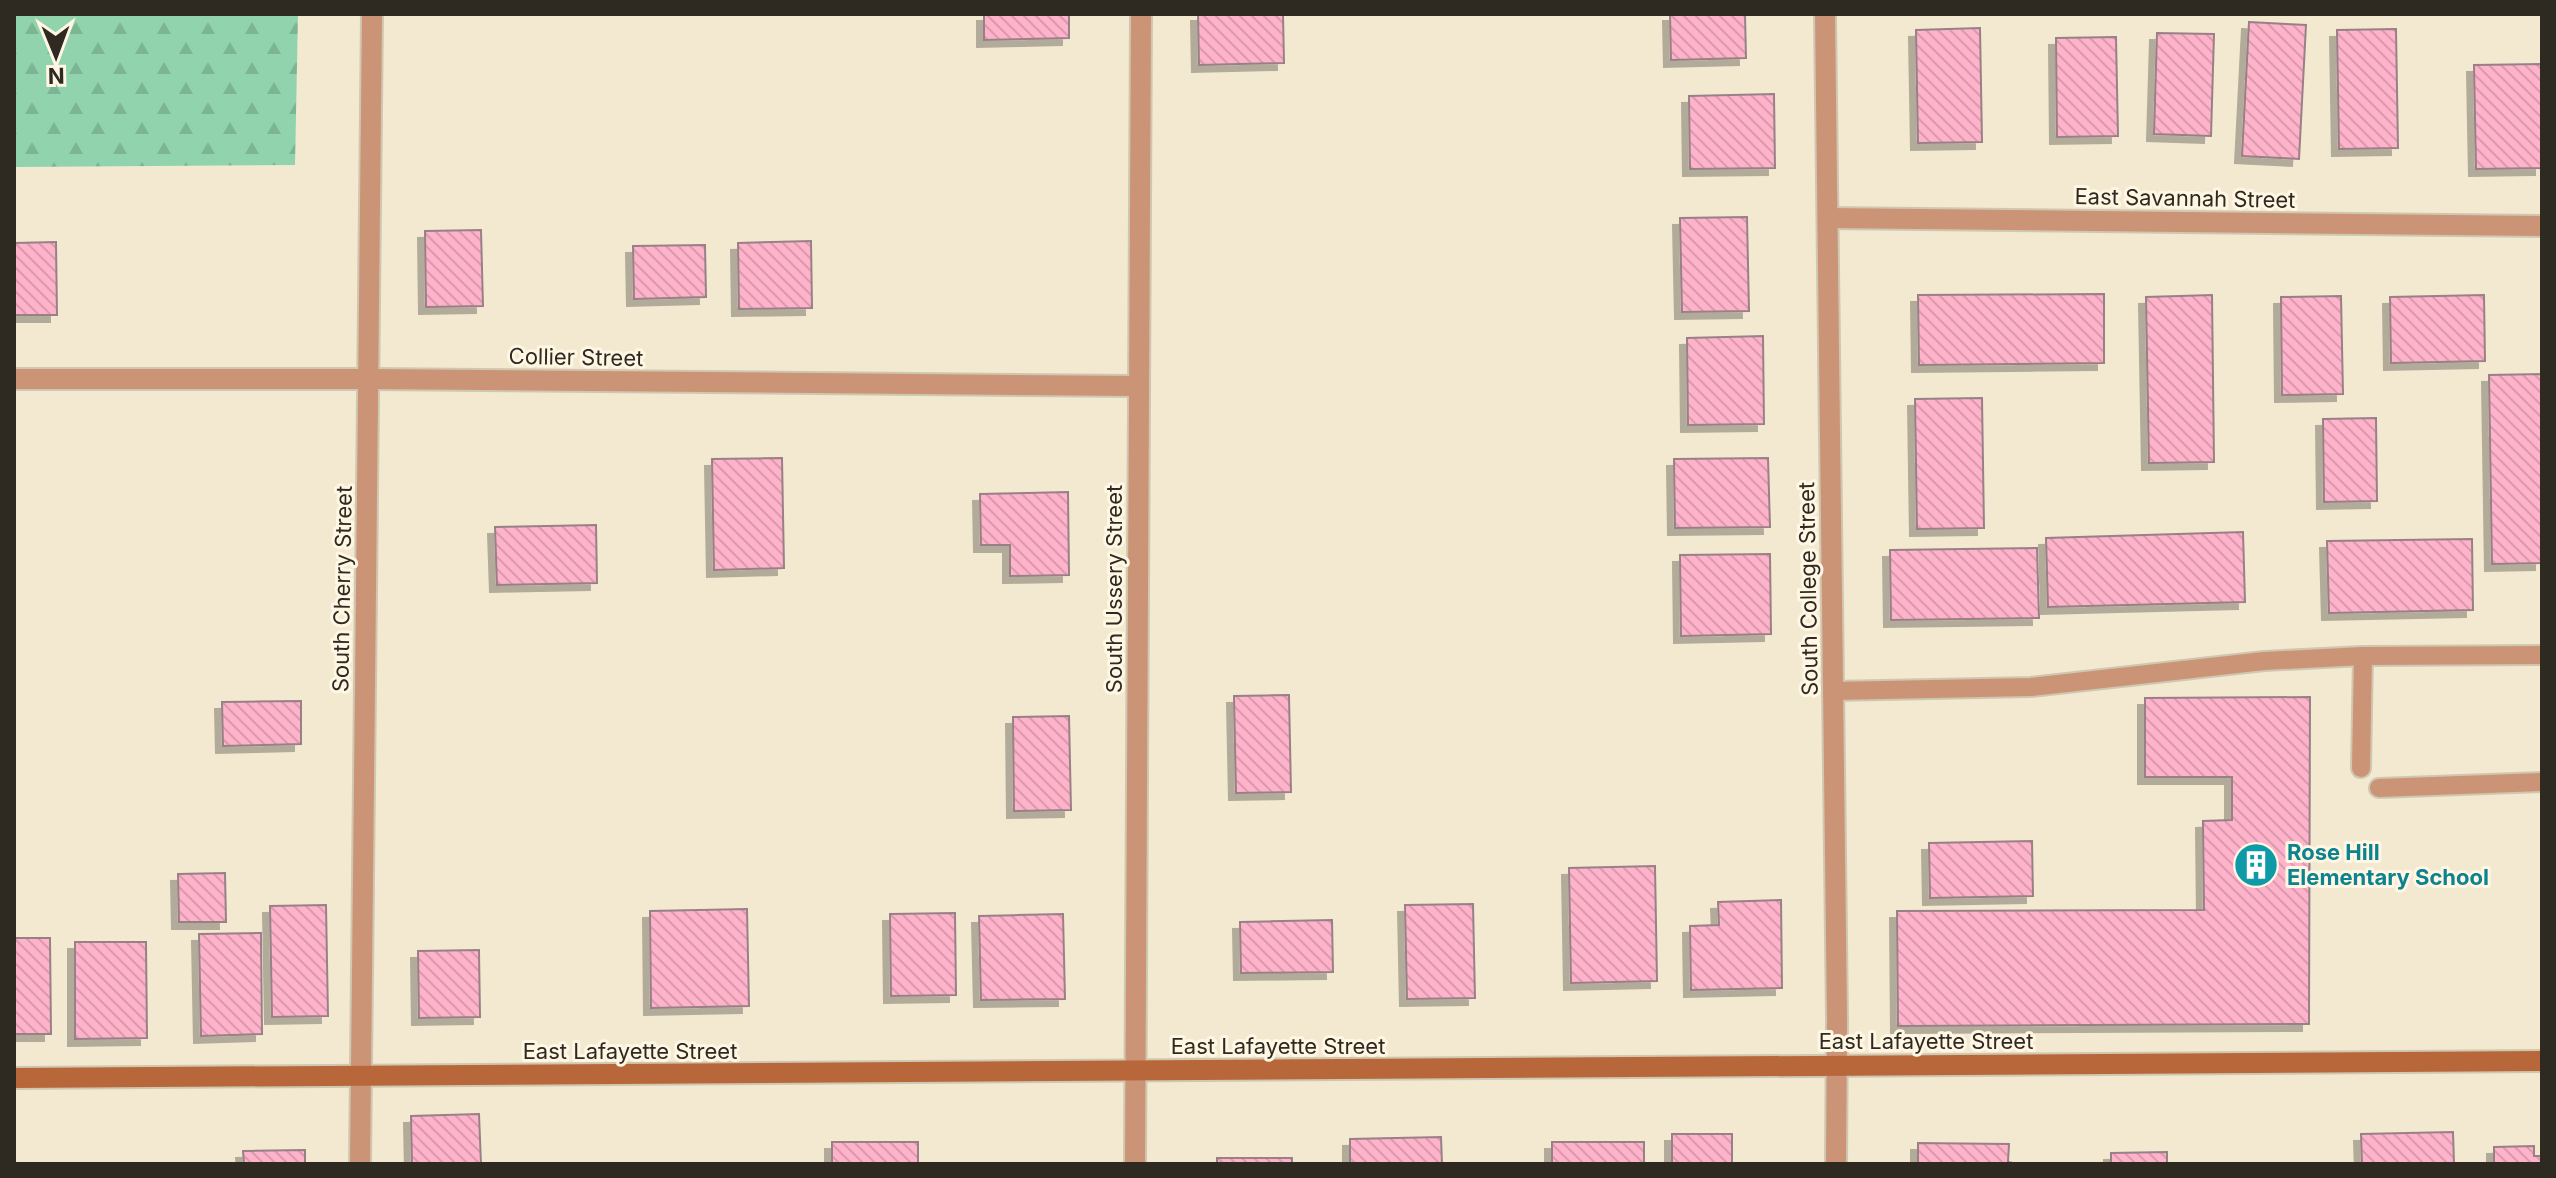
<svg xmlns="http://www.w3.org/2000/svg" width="2556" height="1178" viewBox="0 0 2556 1178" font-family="Inter,sans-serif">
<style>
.forest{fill:url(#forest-firs)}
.building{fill:url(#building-back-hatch);stroke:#998087;stroke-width:2;filter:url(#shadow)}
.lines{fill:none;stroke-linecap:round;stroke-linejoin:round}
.lane-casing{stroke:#d0c7b1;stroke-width:22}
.street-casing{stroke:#d0c7b1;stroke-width:24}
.secondary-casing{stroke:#d0c7b1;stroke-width:24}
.lane{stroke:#cb9476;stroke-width:18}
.street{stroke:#cb9476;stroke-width:20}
.secondary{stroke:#b76739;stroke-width:20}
.labels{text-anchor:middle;stroke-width:6;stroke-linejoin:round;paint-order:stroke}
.street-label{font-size:22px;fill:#2e2a21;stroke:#fff6e4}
.culture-label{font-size:22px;font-weight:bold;fill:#0d838f;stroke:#fff6e4;text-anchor:start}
</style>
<defs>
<pattern id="forest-firs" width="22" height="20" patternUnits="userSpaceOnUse" patternTransform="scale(2)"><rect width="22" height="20" fill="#90d3ac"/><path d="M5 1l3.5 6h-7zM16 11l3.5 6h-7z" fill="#7cb594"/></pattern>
<pattern id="building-back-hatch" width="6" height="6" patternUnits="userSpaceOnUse" patternTransform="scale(2)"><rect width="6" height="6" fill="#ffb3ca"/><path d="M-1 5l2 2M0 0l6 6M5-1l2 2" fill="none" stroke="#db9aad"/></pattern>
<filter id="shadow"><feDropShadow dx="-7" dy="7" stdDeviation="0" flood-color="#0004"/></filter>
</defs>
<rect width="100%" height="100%" fill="#f3e9d1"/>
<!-- forest -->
<polygon class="forest" points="14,14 298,14 295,165 14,167"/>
<!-- building -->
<g class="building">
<polygon points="984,14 1069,14 1069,38 984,40"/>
<polygon points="1198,14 1283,14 1284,63 1199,65"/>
<polygon points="1670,14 1745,14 1746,58 1671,60"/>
<polygon points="2249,22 2306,25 2299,159 2242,156"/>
<polygon points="1980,28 1982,142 1918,143 1916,30"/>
<polygon points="2396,29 2398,148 2339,149 2337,30"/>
<polygon points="2157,33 2214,34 2211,136 2154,134"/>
<polygon points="2116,37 2118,136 2057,137 2056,38"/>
<polygon points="2542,64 2542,168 2476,169 2474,65"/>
<polygon points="1774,94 1775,168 1690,169 1689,96"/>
<polygon points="1747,217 1749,311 1682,312 1680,218"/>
<polygon points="481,230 483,306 426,307 425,231"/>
<polygon points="811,241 812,308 739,309 738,243"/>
<polygon points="56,242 57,315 14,315 14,243"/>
<polygon points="705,245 706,297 634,299 633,246"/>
<polygon points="2104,294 2104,363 1919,365 1918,295"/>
<polygon points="2212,295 2214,462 2149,463 2146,297"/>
<polygon points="2484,295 2485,361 2391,363 2390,297"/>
<polygon points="2341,296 2343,394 2282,395 2281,297"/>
<polygon points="1763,336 1764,424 1688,425 1687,338"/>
<polygon points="2542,374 2542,563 2492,564 2489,375"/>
<polygon points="1982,398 1984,528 1917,529 1915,399"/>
<polygon points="2376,418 2377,501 2324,502 2323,419"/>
<polygon points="782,458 784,568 714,570 712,459"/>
<polygon points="1768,458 1770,527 1675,528 1674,459"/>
<polygon points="1068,492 1069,575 1010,576 1010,545 981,545 980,494"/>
<polygon points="596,525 597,583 497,585 495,527"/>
<polygon points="2243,532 2245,602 2048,607 2046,538"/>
<polygon points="2472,539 2473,610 2329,613 2327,541"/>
<polygon points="2037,548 2039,618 1891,620 1890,550"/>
<polygon points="1770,554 1771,634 1681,636 1680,555"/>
<polygon points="1289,695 1291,792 1236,793 1234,696"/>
<polygon points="2310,697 2309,1024 1898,1026 1897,911 2204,910 2203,821 2232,820 2232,777 2145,777 2145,698"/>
<polygon points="301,701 301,744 223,746 222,702"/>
<polygon points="1069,716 1071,810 1014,811 1013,717"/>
<polygon points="2032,841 2033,896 1930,898 1929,843"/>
<polygon points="1655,866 1657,981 1571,983 1569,868"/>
<polygon points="225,873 226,922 179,922 178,874"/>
<polygon points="1781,900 1782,988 1691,990 1690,926 1719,925 1718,902"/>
<polygon points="1473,904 1475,998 1407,999 1405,905"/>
<polygon points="326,905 328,1016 272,1017 270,906"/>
<polygon points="747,909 749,1006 651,1008 650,911"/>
<polygon points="955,913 956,995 891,996 890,914"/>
<polygon points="1063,914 1065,999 981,1000 979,916"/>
<polygon points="1332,920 1333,972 1241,973 1240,922"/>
<polygon points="261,933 262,1034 201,1036 199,934"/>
<polygon points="14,938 50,938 51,1034 14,1034"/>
<polygon points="75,942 146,942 147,1038 75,1039"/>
<polygon points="479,950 480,1017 419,1018 418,951"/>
<polygon points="479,1114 481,1164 412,1164 411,1116"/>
<polygon points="2453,1132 2454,1164 2362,1164 2361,1134"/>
<rect x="1672" y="1134" width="60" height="30"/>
<polygon points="1441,1137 1442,1164 1350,1164 1350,1139"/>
<rect x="832" y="1142" width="86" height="22"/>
<rect x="1552" y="1142" width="92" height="22"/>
<polygon points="1918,1143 2009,1144 2008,1162 2018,1164 1918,1164"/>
<polygon points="2534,1146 2534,1156 2542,1156 2542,1164 2494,1164 2494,1147"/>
<polygon points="305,1150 305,1164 244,1164 243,1151"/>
<polygon points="2167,1152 2167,1164 2111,1164 2111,1153"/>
<rect x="1217" y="1158" width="75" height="6"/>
</g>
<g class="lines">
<!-- lane casing -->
<g class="lane-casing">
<g id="lane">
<polyline points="1833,691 2031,687 2264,661 2363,656"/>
<polyline points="2361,768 2363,656 2542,655"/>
<polyline points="2379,788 2542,782"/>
</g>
</g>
<!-- street casing -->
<g class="street-casing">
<g id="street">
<polyline points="1825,14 1837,1021 1836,1164"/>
<polyline points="1828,218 2542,226"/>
<polyline points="14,379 369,379 1138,386"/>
<polyline points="360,1164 372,14"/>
<polyline points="1135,1164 1141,14"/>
</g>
</g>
<!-- secondary casing -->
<g class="secondary-casing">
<polyline id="secondary" points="14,1078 2542,1061"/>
</g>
<!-- lane -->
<use href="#lane" class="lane"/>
<!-- street -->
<use href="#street" class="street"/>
<!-- secondary -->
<use href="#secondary" class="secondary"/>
</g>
<!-- icons -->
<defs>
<g id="building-disc" transform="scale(2.3)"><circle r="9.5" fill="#0f9aa8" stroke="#fff6e4"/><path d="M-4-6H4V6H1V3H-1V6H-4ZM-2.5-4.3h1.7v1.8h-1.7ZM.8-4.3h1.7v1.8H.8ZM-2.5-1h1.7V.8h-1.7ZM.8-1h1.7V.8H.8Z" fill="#fff"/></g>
</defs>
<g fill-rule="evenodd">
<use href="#building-disc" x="2256" y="865"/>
</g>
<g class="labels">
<!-- street labels -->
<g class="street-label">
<text transform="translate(2185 198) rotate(1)" y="8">East Savannah Street</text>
<text transform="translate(576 357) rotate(1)" y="8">Collier Street</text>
<text transform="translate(342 589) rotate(-89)" y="8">South Cherry Street</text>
<text transform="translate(1114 589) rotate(-90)" y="8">South Ussery Street</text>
<text transform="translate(1808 589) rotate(-91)" y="8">South College Street</text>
<text x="1926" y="1049">East Lafayette Street</text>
<text x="1278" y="1054">East Lafayette Street</text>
<text x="630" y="1059">East Lafayette Street</text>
</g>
<!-- culture labels -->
<g class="culture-label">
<text x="2287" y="860">Rose Hill<tspan x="2287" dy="25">Elementary School</tspan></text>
</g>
</g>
<!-- border -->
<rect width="2556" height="1178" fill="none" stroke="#2e2a21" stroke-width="32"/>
<!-- north arrow -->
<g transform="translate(56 56) rotate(179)" stroke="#fff6e4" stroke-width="6" paint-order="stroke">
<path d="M0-6L14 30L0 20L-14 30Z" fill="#2e2a21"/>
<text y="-12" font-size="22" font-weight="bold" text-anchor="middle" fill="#2e2a21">N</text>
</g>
</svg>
